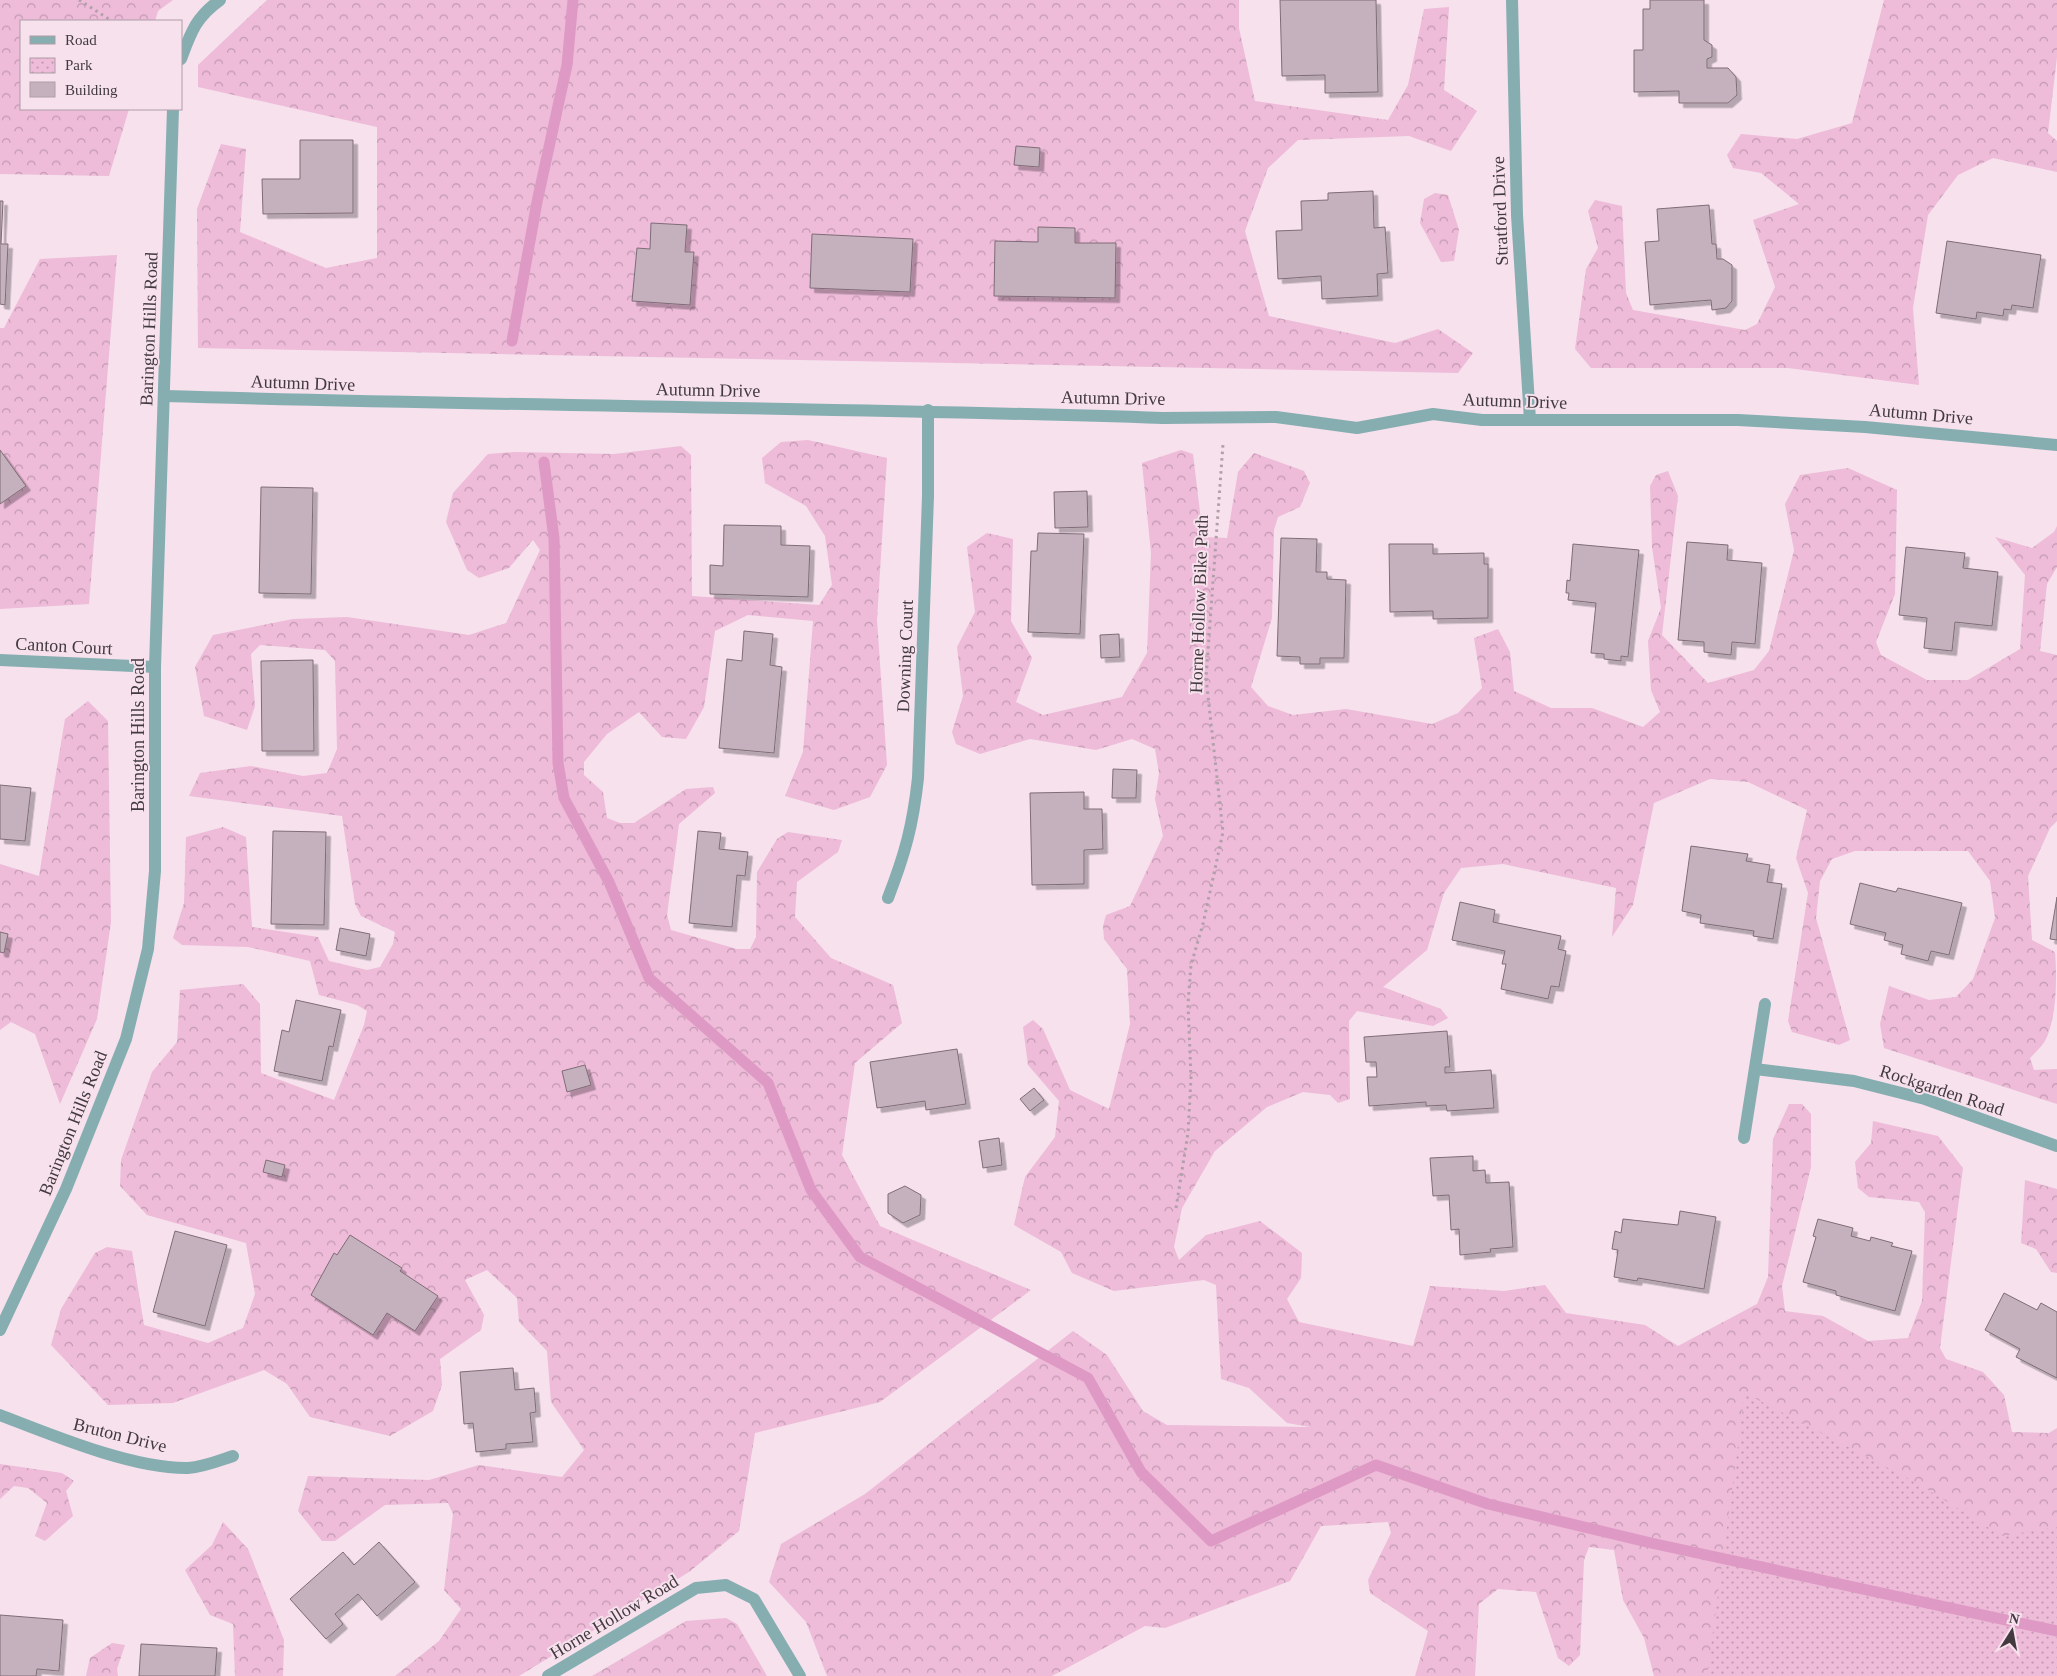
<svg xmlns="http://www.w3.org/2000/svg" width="2057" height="1676" viewBox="0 0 2057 1676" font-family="'Times New Roman',serif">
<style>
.forest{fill:url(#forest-crowns)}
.park{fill:url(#park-dots)}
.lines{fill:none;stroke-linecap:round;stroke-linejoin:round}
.stream{stroke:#de9ac4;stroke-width:11}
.building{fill:#c5b1bd;stroke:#7e6c77;filter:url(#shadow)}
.path{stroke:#b1a0aa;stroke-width:3;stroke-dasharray:2.5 4;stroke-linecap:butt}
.lane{stroke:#86aeb1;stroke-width:12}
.street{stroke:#86aeb1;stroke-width:12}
.labels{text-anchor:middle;stroke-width:4;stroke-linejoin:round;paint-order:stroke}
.street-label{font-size:18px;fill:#433a3f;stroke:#f6e1ed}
</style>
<defs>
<pattern id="forest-crowns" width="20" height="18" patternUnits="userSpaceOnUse" patternTransform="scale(1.25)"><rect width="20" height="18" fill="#eebbd9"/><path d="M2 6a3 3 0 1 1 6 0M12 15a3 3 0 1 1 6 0" fill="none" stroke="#c299b1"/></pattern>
<pattern id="park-dots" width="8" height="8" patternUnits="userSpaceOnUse" patternTransform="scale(1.25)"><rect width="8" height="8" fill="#eebbd9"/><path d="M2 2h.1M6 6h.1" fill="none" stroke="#c299b1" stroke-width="1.8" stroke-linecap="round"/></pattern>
<filter id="shadow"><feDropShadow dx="4.5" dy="4.5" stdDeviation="0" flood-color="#0004"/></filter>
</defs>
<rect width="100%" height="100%" fill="#f6e1ed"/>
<!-- forest -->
<g class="forest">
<polygon points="0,0 173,0 158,11 155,21 21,21 21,109 129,109 109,176 0,174"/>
<polygon points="267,0 1239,0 1239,28 1255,101 1388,120 1408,85 1424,9 1449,7 1444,90 1477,111 1451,151 1409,136 1298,140 1268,168 1245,231 1269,316 1395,343 1438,329 1473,353 1458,373 198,348 197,209 221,144 246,149 240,232 326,268 377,258 377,127 198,87 198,65"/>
<polygon points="1884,0 2057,0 2057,57 2048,133 2057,141 2057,172 1993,158 1958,175 1928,215 1913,308 1919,385 1788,368 1591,368 1575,349 1586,269 1598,248 1588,211 1595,200 1622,206 1626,293 1633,310 1745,330 1757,324 1775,287 1753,220 1799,204 1761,173 1733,168 1727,155 1741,134 1797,139 1852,123"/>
<polygon points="1435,193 1448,195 1459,230 1454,261 1441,262 1420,223 1424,199"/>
<polygon points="117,255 89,604 0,609 0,328 4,328 40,259"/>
<polygon points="808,440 887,458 877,620 887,765 870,797 834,810 785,796 803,752 813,621 748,615 715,631 704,707 686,739 662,737 639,712 607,734 584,762 584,775 603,792 607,818 620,823 634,823 686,789 713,787 715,793 679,824 667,915 671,930 737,949 750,949 756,937 757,872 777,839 788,832 842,840 838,852 797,882 795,917 831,958 893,985 902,1023 855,1063 842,1155 880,1226 1031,1290 880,1402 755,1433 739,1531 689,1572 519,1676 395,1676 439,1641 461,1609 444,1590 453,1514 448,1503 385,1505 335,1541 322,1541 298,1511 308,1476 429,1480 479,1465 562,1477 584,1450 551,1402 547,1351 519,1322 517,1298 487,1270 465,1280 484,1315 481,1330 440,1359 442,1385 433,1411 390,1436 310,1417 287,1384 264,1370 173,1403 108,1405 51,1345 61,1309 95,1253 107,1247 132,1251 144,1325 208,1343 243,1328 255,1294 246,1243 147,1215 120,1186 121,1160 152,1072 177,1042 180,990 243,984 260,1004 261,1073 334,1100 364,1025 367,1011 357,1005 319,995 310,961 248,947 182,945 173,938 184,903 186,837 223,827 246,837 252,927 318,937 329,961 367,970 380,967 393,944 395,932 361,916 355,904 342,816 189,796 200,773 251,766 303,776 327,773 337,749 335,661 325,650 260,645 251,654 255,706 247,730 204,716 195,667 213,635 293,619 347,617 469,635 506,623 540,550 533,540 509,568 479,578 467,570 446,522 453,493 488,454 515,452 614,454 681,446 691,455 692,596 819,605 832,585 825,536 806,506 765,483 762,458 781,442"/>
<path d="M 1181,450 L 1193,454 L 1203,537 L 1227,538 L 1238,472 L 1254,453 L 1304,471 L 1310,483 L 1300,507 L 1278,517 L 1274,530 L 1272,618 L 1251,687 L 1268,706 L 1293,715 L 1346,709 L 1432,724 L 1458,713 L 1482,688 L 1474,638 L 1498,629 L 1510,652 L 1514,691 L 1551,708 L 1592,708 L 1643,727 L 1660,712 L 1651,690 L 1648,641 L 1661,608 L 1652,547 L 1650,486 L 1656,475 L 1668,471 L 1678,496 L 1662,635 L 1708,683 L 1754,670 L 1769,651 L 1794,550 L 1785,504 L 1800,475 L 1848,468 L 1897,490 L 1895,594 L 1876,642 L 1881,655 L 1927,680 L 1968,680 L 2020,649 L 2025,575 L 1995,537 L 2032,548 L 2054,532 L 2057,526 L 2057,567 L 2047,584 L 2040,651 L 2057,655 L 2057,821 L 2050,828 L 2028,876 L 2032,940 L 2055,952 C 2057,978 2057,1018 2045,1041 C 2041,1047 2035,1053 2030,1058 L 2034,1070 L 2057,1069 L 2057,1104 L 1884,1048 L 1880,1024 L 1889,986 L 1929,1000 L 1956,997 L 1973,979 L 1995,918 L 1990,881 L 1968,851 L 1855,851 L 1832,859 L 1820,881 L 1816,918 L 1850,1040 L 1839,1045 L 1792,1032 L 1788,1021 L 1808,893 L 1796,858 L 1807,810 L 1748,782 L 1710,779 L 1654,803 L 1633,905 L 1612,937 L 1616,888 L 1503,864 L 1461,868 L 1444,893 L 1427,950 L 1383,987 L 1441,1009 L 1448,1018 L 1433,1026 L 1357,1011 L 1349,1021 L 1350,1099 L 1338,1103 L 1330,1095 L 1303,1092 L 1267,1107 L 1215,1151 L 1182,1208 L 1174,1247 L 1179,1260 L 1206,1235 L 1260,1221 L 1302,1253 L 1301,1278 L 1287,1299 L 1299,1322 L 1413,1346 L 1430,1286 L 1504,1291 L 1545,1285 L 1566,1313 L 1645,1325 L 1678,1346 L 1757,1304 L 1768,1277 L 1773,1139 L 1789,1104 L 1802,1104 L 1811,1114 L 1811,1167 L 1782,1286 L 1785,1311 L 1823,1316 L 1868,1341 L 1908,1338 L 1922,1301 L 1925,1212 L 1919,1202 L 1869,1197 L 1858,1188 L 1855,1162 L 1871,1143 L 1873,1121 L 1938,1136 L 1963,1168 L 1940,1348 L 1946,1359 L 1983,1372 L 2004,1395 L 2012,1432 L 2049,1433 L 2057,1428 L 2057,1676 L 1654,1676 L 1644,1638 L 1623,1600 L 1614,1550 L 1589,1547 L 1584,1560 L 1580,1655 L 1569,1666 L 1558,1658 L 1536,1592 L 1498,1589 L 1479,1604 L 1475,1676 L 1415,1676 L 1428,1631 L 1370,1593 L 1368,1580 L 1391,1533 L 1388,1522 L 1321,1526 L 1290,1581 L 1165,1628 L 1145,1626 L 1052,1676 L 827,1676 L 806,1622 L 769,1582 L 781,1544 L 865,1494 L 1073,1331 L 1107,1355 L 1143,1411 L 1167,1425 L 1310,1427 L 1287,1423 L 1249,1388 L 1221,1379 L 1216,1285 L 1204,1280 L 1114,1291 L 1072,1273 L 1061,1252 L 1014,1225 L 1025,1177 L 1055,1137 L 1059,1101 L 1028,1065 L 1023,1027 L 1033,1020 L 1043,1029 L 1070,1090 L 1109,1109 L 1130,1024 L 1127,969 L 1104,939 L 1103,926 L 1106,915 L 1130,906 L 1163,836 L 1155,799 L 1159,773 L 1155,749 L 1132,739 L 1096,750 L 1030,739 L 980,754 L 956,744 L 952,732 L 963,696 L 957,647 L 975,612 L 967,547 L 987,533 L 1013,539 L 1011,621 L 1032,658 L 1016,702 L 1043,715 L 1122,697 L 1147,653 L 1151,553 L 1142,463 Z"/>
<polygon points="88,701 108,721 111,922 97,1019 60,1104 35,1034 11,1022 0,1030 0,864 39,876 65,719"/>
<polygon points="2025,1180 2057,1189 2057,1273 2051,1272 2036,1249 2021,1243"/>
<polygon points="0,1464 62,1473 74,1481 66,1491 73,1516 45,1541 35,1536 47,1503 28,1488 14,1486 0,1499"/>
<polygon points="223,1522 248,1549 284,1640 283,1676 235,1676 233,1624 210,1615 185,1570 212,1545"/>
<polygon points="726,1618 737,1624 767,1676 592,1676 686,1621"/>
<polygon points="112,1643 125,1645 117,1669 118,1676 86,1676 90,1658"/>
</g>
<!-- park -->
<polygon class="park" points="1745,1393 1917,1483 2002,1536 2057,1527 2057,1676 1707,1676"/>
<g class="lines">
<!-- stream -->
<g class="stream">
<polyline points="512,341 537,202 567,65 573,0"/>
<polyline points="544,462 554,538 558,763 564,798 609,882 649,978 768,1083 811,1190 860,1257 1088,1378 1141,1472 1211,1541 1376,1465 1488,1504 1651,1543 2057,1631"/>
</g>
</g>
<!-- building -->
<g class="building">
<polygon points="1280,0 1376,0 1378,92 1325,93 1325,75 1282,76"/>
<polygon points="1650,0 1704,0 1704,40 1712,45 1712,57 1707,59 1707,68 1728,68 1736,77 1737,95 1728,103 1679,103 1679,91 1634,92 1634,50 1643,50 1643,9 1650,9"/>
<polygon points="300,140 353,140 353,213 263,214 262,179 300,179"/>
<polygon points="1016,146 1040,148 1039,167 1014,165"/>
<polygon points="1373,191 1374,228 1385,227 1388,273 1377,274 1378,296 1322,299 1321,276 1278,279 1276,231 1302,230 1301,201 1328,200 1328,193"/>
<polygon points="0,201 3,201 1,244 8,244 5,305 0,304"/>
<polygon points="1709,205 1712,244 1716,244 1717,259 1723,259 1732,265 1732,301 1726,308 1712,310 1711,300 1650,305 1645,242 1659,241 1657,209"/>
<polygon points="651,223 687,225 685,252 694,252 690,305 632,301 637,248 650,249"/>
<polygon points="1038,227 1075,228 1075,243 1116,243 1115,298 994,296 995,241 1038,242"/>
<polygon points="812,234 913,239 910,292 810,288"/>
<polygon points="1947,241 2041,255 2033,308 2012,305 2011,310 2004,309 2003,316 1977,312 1976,319 1936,313"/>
<polygon points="0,450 26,486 0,504"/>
<polygon points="261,487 313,488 311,594 259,593"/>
<polygon points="1087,491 1088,527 1055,528 1054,492"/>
<polygon points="724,525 781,526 781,545 810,546 808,597 710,594 710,565 723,566"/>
<polygon points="1038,533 1084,534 1080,634 1028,632 1031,551 1037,551"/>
<polygon points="1281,538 1317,539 1316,572 1327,572 1327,579 1346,580 1344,658 1320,658 1320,664 1300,664 1300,657 1277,656"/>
<polygon points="1687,542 1728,545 1727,560 1762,563 1755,644 1732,642 1731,655 1704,652 1704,642 1678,640"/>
<polygon points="1389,544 1433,544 1433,554 1484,553 1484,564 1488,564 1488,618 1433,619 1433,611 1390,612"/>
<polygon points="1573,544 1639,550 1628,657 1621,656 1621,661 1604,659 1604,654 1591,653 1596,603 1568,600 1569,593 1566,593 1567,580 1570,581"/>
<polygon points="1906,547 1965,553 1963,568 1998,572 1992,626 1955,622 1952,651 1924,648 1927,618 1899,615"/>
<polygon points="744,631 773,634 770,665 782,667 774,753 719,748 727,659 742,661"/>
<polygon points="1119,634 1120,657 1101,658 1100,635"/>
<polygon points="313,660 314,751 262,751 261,661"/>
<polygon points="1113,769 1137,770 1136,798 1112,798"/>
<polygon points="0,785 31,788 25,841 0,839"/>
<polygon points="1084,792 1084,809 1102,809 1103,849 1084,850 1084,884 1032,885 1030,793"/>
<polygon points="273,831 326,832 324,925 271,924"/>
<polygon points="698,831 721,833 719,849 748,852 745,876 737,875 732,927 689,923"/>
<polygon points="1691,846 1748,854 1746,861 1770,865 1767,882 1782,884 1773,939 1753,936 1754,931 1700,923 1701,915 1682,911"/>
<polygon points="1860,883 1896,892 1898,888 1962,903 1949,955 1931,951 1928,961 1901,954 1903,945 1884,940 1886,933 1850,924"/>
<polygon points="2057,897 2057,940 2050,939"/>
<polygon points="1460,902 1495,910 1493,922 1561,936 1558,949 1566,951 1559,987 1551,986 1548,999 1501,989 1506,964 1502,964 1505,951 1452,940"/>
<polygon points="340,928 370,934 366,956 336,950"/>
<polygon points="0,932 8,934 4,953 0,952"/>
<polygon points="296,1000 341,1010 333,1047 329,1046 322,1081 274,1071 282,1030 289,1032"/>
<polygon points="1447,1031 1450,1067 1445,1067 1445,1073 1491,1070 1494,1108 1447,1111 1446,1105 1426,1106 1426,1102 1369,1106 1367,1077 1377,1077 1376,1062 1366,1062 1364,1037"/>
<polygon points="957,1049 966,1104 926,1110 925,1101 877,1108 870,1062"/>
<polygon points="585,1065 591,1085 567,1092 562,1071"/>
<polygon points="1034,1088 1044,1100 1030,1111 1020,1099"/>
<polygon points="999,1138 1002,1165 983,1168 979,1141"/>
<polygon points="1473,1156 1473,1171 1485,1170 1486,1183 1509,1182 1513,1247 1490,1249 1491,1252 1460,1255 1459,1229 1451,1230 1449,1195 1433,1196 1430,1158"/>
<polygon points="266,1160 285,1165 282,1177 263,1172"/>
<polygon points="905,1186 921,1195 920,1215 903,1223 888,1213 888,1194"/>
<polygon points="1680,1211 1716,1217 1704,1289 1638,1278 1637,1281 1614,1277 1618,1250 1612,1249 1615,1231 1621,1233 1623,1219 1678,1225"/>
<polygon points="1818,1219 1853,1228 1851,1236 1870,1241 1871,1237 1893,1243 1891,1246 1912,1251 1895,1311 1836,1295 1836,1291 1803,1282 1816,1237 1813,1236"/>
<polygon points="175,1231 227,1245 205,1326 153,1312"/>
<polygon points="350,1235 402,1268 400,1271 438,1296 415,1331 387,1313 373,1335 311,1295 334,1253 337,1255"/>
<polygon points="2004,1293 2037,1310 2041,1303 2057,1312 2057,1378 2016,1357 2020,1349 1985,1330"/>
<polygon points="513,1368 515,1390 534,1388 536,1412 530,1413 533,1442 506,1444 506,1449 476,1452 473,1423 464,1424 460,1372"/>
<polygon points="379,1542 415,1582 377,1616 358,1594 335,1614 343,1624 326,1639 290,1599 343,1552 354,1565"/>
<polygon points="0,1615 63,1620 59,1671 37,1669 36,1676 0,1676"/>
<polygon points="141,1644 217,1648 215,1676 139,1676"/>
</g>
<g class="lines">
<!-- path -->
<g class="path">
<polyline points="79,0 112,21"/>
<polyline points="1176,1208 1188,1133 1191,1078 1188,1004 1191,965 1203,924 1223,832 1206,678 1223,444"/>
</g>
<!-- lane -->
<polyline class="lane" points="1163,418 1276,417 1306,421"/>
<!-- street -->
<g class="street">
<polyline points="1512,0 1517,215 1530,420"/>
<path d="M 181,59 C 191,32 196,17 220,0"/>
<path d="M 164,396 C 497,406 830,407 1163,418"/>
<polyline points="1306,421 1357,428 1433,414 1482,420 1738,420 1865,427 2057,445"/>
<polyline points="0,660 155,667"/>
<path d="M 888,898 C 905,854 913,825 918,778 L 928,496 L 928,410"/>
<polyline points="1755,1069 1854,1081 1925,1099 2057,1146"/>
<polyline points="1744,1138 1765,1004"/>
<polyline points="0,1330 66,1189 126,1039 148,949 155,871 155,667 173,109"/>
<path d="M 0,1415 C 52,1435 133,1469 188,1468 C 204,1467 218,1461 233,1456"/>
<polyline points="548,1676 696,1588 726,1585 754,1599 800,1676"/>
</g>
</g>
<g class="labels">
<!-- street labels -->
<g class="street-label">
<text transform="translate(1500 211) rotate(-92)" y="6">Stratford Drive</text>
<text transform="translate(149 329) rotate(-88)" y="6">Barington Hills Road</text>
<text transform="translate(303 383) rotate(2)" y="6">Autumn Drive</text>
<text transform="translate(708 390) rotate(1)" y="6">Autumn Drive</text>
<text transform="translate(1113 398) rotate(1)" y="6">Autumn Drive</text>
<text transform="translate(1515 401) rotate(2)" y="6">Autumn Drive</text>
<text transform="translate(1921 414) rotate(5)" y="6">Autumn Drive</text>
<text transform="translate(1199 604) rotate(-88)" y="6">Horne Hollow Bike Path</text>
<text transform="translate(64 646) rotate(3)" y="6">Canton Court</text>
<text transform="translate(905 656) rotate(-88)" y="6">Downing Court</text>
<text transform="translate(138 735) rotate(-90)" y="6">Barington Hills Road</text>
<text transform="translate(1942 1090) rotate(18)" y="6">Rockgarden Road</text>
<text transform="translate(73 1123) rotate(-68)" y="6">Barington Hills Road</text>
<text transform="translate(120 1435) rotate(14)" y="6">Bruton Drive</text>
<text transform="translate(614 1617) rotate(-31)" y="6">Horne Hollow Road</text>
</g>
</g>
<!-- legend -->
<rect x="20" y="20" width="162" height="90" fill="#f6e1ed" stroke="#ae9ea7"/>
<rect x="30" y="36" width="25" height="8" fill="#86aeb1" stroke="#ae9ea7"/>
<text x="65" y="45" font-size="15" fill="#433a3f">Road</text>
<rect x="30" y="58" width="25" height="15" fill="url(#park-dots)" stroke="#ae9ea7"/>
<text x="65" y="70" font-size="15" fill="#433a3f">Park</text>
<rect x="30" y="82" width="25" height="15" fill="#c5b1bd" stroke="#ae9ea7"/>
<text x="65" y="95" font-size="15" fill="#433a3f">Building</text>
<!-- north arrow -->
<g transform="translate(2012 1631) rotate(11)" stroke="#f6e1ed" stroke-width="4" paint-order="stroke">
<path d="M0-4L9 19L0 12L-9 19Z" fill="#433a3f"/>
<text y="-8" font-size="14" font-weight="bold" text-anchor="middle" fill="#433a3f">N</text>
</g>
</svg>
